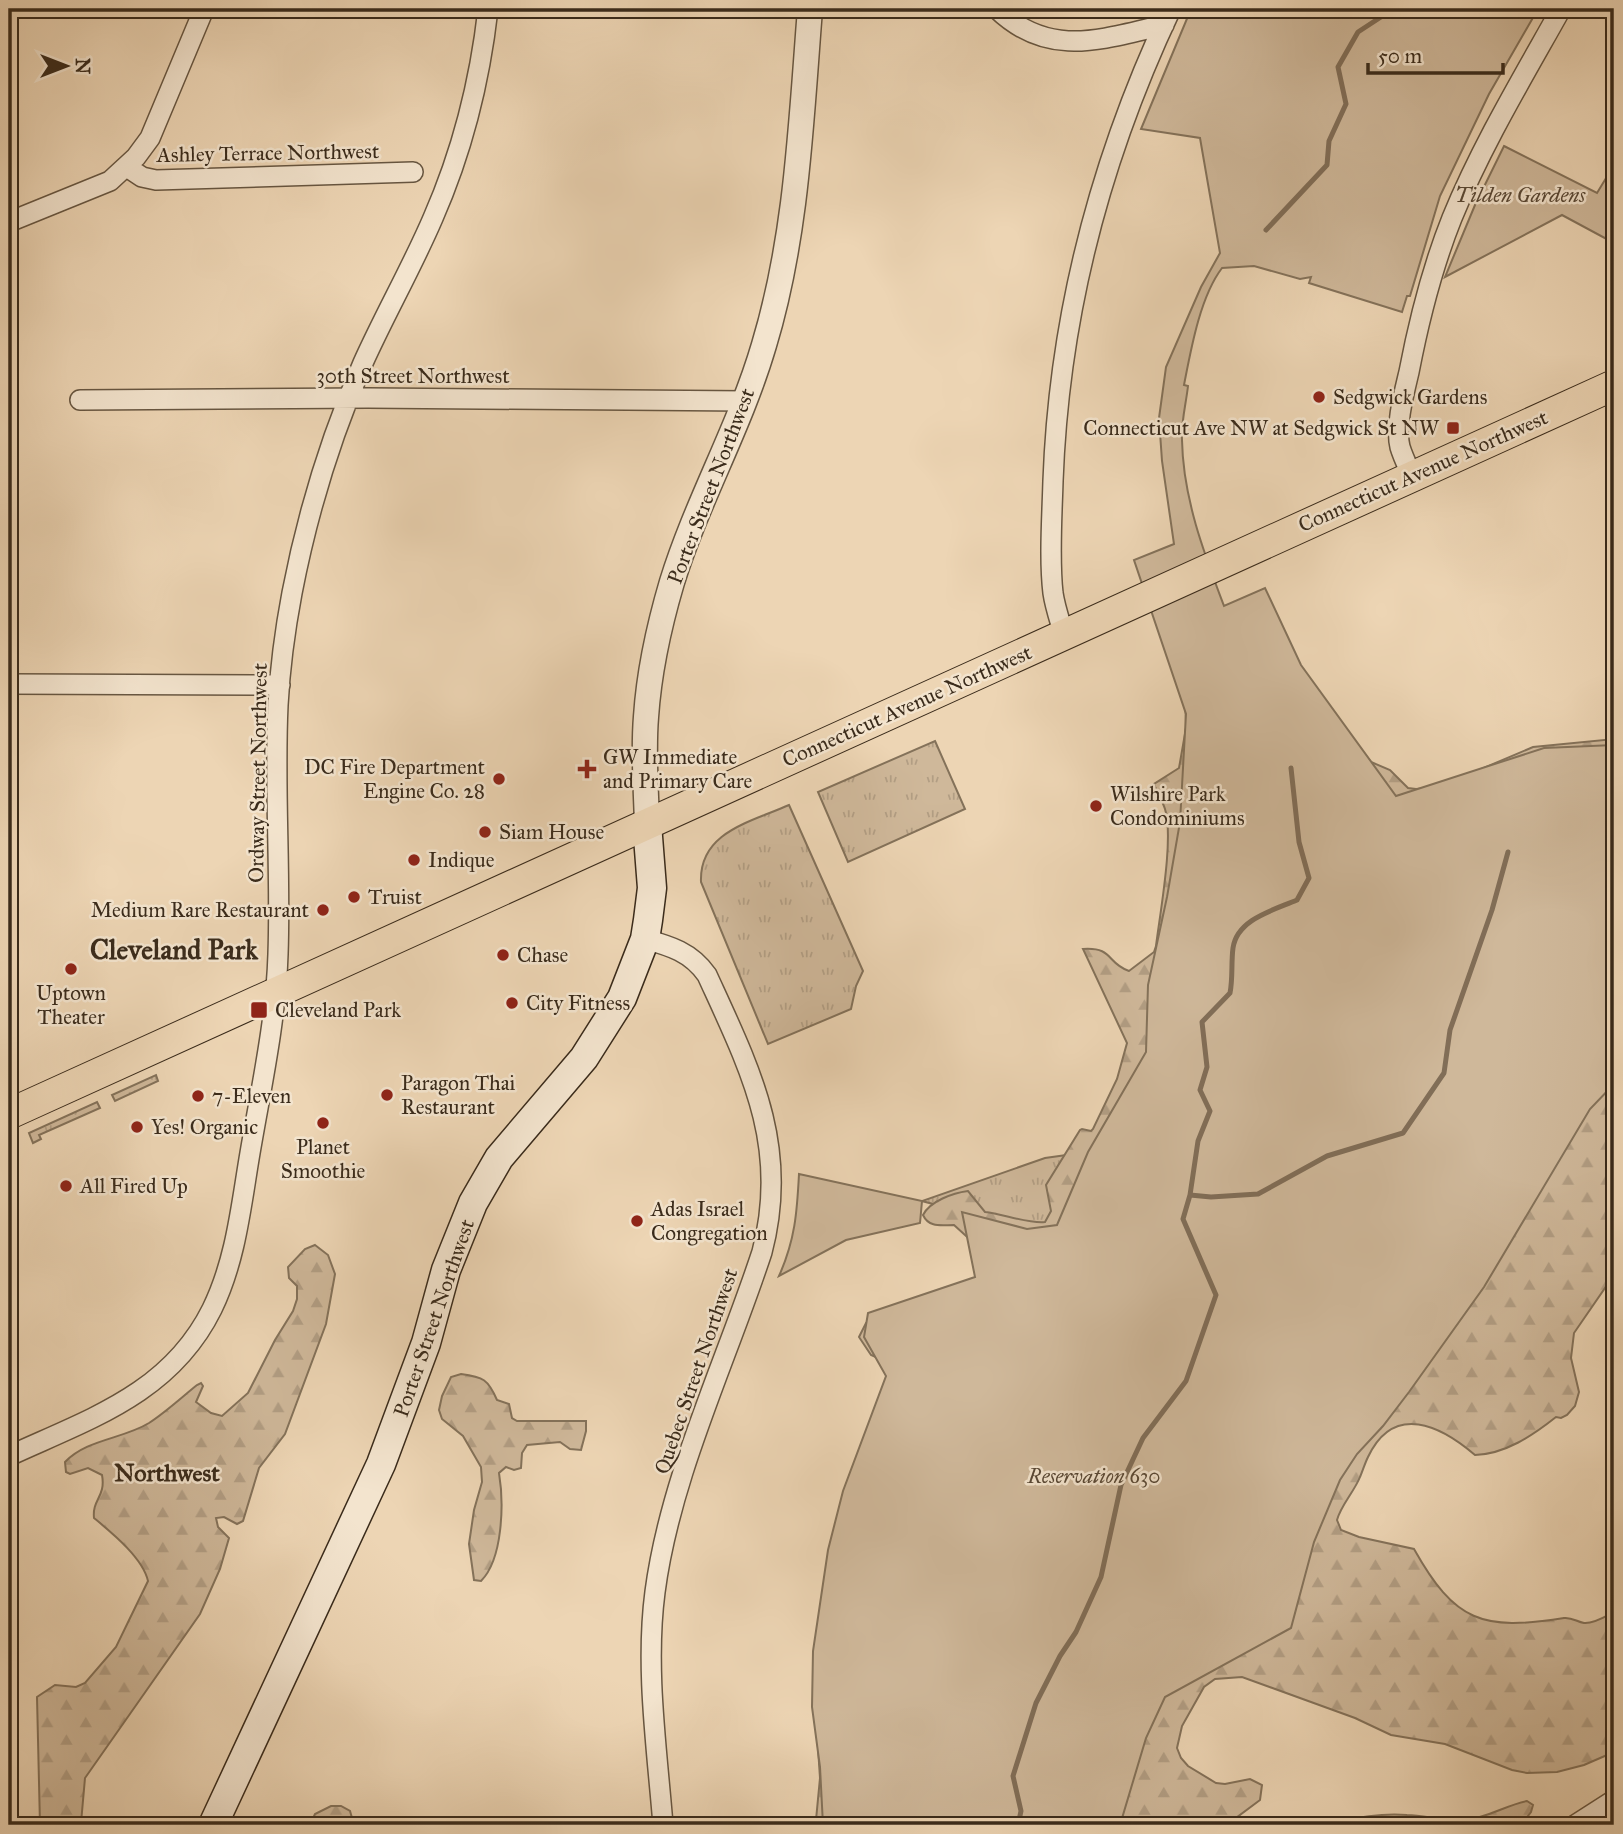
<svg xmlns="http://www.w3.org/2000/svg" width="1623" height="1834" font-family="'IM FELL Great Primer',serif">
  <defs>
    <pattern id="grass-tufts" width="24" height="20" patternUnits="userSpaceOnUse" patternTransform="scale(1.75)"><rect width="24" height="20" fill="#cfb89a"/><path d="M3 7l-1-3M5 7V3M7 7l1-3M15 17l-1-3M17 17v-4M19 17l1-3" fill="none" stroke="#b29e84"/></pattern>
    <pattern id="forest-firs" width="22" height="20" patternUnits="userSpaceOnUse" patternTransform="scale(1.75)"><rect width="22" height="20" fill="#cfb89a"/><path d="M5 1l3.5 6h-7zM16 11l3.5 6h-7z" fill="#b29e84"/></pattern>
  </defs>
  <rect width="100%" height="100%" fill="#edd5b4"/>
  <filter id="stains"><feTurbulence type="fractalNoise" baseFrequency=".00286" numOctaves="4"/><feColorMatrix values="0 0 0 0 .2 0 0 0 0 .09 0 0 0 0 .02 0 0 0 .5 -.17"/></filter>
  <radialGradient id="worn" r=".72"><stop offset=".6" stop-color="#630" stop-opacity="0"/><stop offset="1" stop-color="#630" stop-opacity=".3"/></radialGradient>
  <path fill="url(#grass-tufts)" stroke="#84725a" stroke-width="2" d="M935,741L965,809L848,862L818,792Z
    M789,805L863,971L856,986L851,1009L768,1044L701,882C699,832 751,822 789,805Z
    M156,1075L158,1081L115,1101L112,1095Z
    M97,1102L100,1108L39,1135L41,1139L33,1143L29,1133Z
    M1088,1152L1057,1225L1027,1229L922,1201L1045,1158Z"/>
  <path fill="url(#forest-firs)" stroke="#84725a" stroke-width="2" d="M1286,651L1371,762L1390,770L1408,788L1416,789L1439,787L1533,747L1614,739V1166L1612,1187L1614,1264L1607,1285L1574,1333L1571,1358L1579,1392L1575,1406L1567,1415L1561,1418L1556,1417C1532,1436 1505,1454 1475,1455C1441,1426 1394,1402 1368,1457C1365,1463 1363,1470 1360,1477C1354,1492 1341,1505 1337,1520L1341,1530L1359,1537L1414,1549C1455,1622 1482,1631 1564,1618C1572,1617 1577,1622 1584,1623C1594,1624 1606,1616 1614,1612V1752L1584,1765L1557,1772L1527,1773L1512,1770L1445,1744L1391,1735L1355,1718L1242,1677L1215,1679L1204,1687L1182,1726L1177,1748L1181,1758L1188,1766L1216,1783L1225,1784L1250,1779L1262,1785L1260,1800L1236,1818L1233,1825H813L816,1820L820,1778L816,1717L886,1402L889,1363L871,1355L859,1337L866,1323L871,1318L977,1277L976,1245L954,1225C941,1225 929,1228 923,1215C930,1201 953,1193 968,1191L985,1212C1003,1214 1029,1224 1045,1222L1051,1211L1046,1185L1080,1130L1082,1129L1091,1131L1093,1129L1117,1079L1127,1043L1083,949C1114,947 1106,963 1129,971L1154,952L1156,946C1160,913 1174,838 1165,809C1162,800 1157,792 1154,784L1179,768L1186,728L1185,687Z
    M315,1245L328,1255L335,1274L326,1324L285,1434L259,1468L243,1521L237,1524L224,1517L216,1518L218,1527L229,1538L220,1569L200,1614L85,1778L81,1823L100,1825H40L37,1697L55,1685L76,1687L85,1683L116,1647L148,1581C143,1558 112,1533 94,1518C92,1499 106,1497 102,1475L88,1468L70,1474L66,1472L65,1462C87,1439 123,1439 149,1423C166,1412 182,1397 197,1385L201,1383L203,1386L196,1402L211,1413L222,1416L248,1393L275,1340L293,1311L297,1299V1286L289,1278L288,1267L305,1249Z
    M461,1374C483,1377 488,1379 497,1400L509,1404L512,1418L517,1421H586V1431L581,1450L570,1449L560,1442L527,1445L522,1453L521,1468L514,1470L506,1467L499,1473C504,1503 503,1559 481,1581L474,1580L469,1544L474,1510L482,1482L481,1467L463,1436L442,1419L439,1410L442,1396L451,1377Z
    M1527,1801L1533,1805L1531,1812L1521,1825H1332C1353,1817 1384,1813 1407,1815C1427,1816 1445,1821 1465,1820C1488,1818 1506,1805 1527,1801Z
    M331,1806H341L350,1811L354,1825H310L315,1814Z"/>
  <path fill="#cfb89a" stroke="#84725a" stroke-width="2" d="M1191,9H1538L1489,94L1440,196L1410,296H1407L1402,312L1309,283L1311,277L1300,279L1254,266L1222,268C1200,297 1191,349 1184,385L1188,386C1186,404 1181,422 1182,440C1183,498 1204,553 1224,606L1265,588L1301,665L1396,796L1544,748L1614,745V1084L1590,1109L1484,1287L1409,1392L1383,1426L1357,1454L1340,1480L1314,1542L1291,1628L1165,1697L1146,1738L1120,1825H823L820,1767L812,1707L813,1651L828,1550L843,1491L886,1376L864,1337L868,1313L975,1277L962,1212L1027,1229L1057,1225L1088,1152L1146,1052L1148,985L1167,897L1180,822L1186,714L1134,560L1174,544L1162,461L1159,418L1166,367L1201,287L1220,253L1200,138L1141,129Z
    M1504,146L1597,193L1614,165V243L1562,215L1445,277L1475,205Z
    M799,1174L922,1201L920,1223L846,1240L779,1276C795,1240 797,1213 799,1174Z"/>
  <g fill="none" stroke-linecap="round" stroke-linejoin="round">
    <path stroke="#816e58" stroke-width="5" d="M1266,230L1327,165L1329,141L1346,104L1338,67L1358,32L1387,13L1389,9
      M1190,1195L1211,1197L1258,1194L1327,1156L1403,1133L1444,1073L1450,1030L1492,910L1508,852
      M1018,1825L1021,1811L1013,1776L1036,1703L1060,1656L1076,1632L1101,1577L1121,1485L1143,1438L1186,1381L1216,1295L1183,1219L1190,1195L1198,1141L1210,1111L1200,1090L1207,1067L1202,1022L1230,993C1233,978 1231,963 1233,948C1237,919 1274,910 1297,900L1309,878L1299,842L1291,768"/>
    <defs>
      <path id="minor" d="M997,9C1049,59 1102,39 1164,25
        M127,167L142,177L156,180L413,172
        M9,222L110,181L136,157L150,138L204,9
        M80,400L368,398L746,401
        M1412,476C1408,467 1403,457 1400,447C1395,427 1404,393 1409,372C1419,320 1432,268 1452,218C1482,145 1523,77 1561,9
        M1064,635C1060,621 1055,607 1053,593C1049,559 1052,517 1053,481C1059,317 1101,157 1171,9
        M9,684L280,685
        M645,939C670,946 691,952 707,975C750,1069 790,1146 762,1252C726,1362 670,1477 655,1592C645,1668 657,1749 663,1825
        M9,1456C89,1419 170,1394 212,1309C236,1260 241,1206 250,1153C261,1088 276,1021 278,954C281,871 274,788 278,705C280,668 285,630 292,593C307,515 331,436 363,363C385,314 412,267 433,218C462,152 480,80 488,9
        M1575,1825L1614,1800"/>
      <path id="tertiary" d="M647,824C646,788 643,753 646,717C649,672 659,626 672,582C697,501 740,427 764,345C797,236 801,122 810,9"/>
      <path id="secondary" d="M213,1825L381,1464L426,1343L446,1270L473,1203L499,1158L584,1058L622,998L645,939L648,920L652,888L647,824"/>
      <path id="primary" d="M9,1114L1614,385"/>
    </defs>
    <use href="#minor" stroke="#675641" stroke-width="22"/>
    <use href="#tertiary" stroke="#675641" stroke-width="27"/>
    <use href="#secondary" stroke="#3a2b1b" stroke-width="31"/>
    <use href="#primary" stroke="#3a2b1b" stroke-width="32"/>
    <use href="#minor" stroke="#f3e4ce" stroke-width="19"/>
    <use href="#tertiary" stroke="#f3e4ce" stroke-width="24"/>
    <use href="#secondary" stroke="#f3e4ce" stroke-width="28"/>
    <use href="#primary" stroke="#edd5b4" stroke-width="30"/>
  </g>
  <g fill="#8f2418" stroke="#f3e4ce" stroke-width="2.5">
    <circle cx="1319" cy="397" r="7"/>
    <rect x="1446" y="421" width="14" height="14" rx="3.5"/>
    <path d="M583.5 758.5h7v7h7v7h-7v7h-7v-7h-7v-7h7z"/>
    <circle cx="499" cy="779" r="7"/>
    <circle cx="1096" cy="806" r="7"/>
    <circle cx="485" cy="832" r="7"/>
    <circle cx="414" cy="860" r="7"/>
    <circle cx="354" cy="897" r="7"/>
    <circle cx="323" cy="910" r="7"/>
    <circle cx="503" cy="955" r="7"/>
    <circle cx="71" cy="969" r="7"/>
    <circle cx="512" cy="1003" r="7"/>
    <rect x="250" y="1001" width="18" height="18" rx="3.5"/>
    <circle cx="387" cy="1095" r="7"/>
    <circle cx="198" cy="1096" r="7"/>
    <circle cx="323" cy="1123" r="7"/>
    <circle cx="137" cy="1127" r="7"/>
    <circle cx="66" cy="1186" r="7"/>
    <circle cx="637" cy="1221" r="7"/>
  </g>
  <g text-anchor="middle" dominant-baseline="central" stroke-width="5" stroke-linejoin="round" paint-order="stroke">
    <g font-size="21" fill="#3a2b1b" stroke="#f3e4ce">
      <text transform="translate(268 153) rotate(-1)">Ashley Terrace Northwest</text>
      <text x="413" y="376">30th Street Northwest</text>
      <text transform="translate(1423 471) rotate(-24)">Connecticut Avenue Northwest</text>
      <text transform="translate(711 486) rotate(-69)">Porter Street Northwest</text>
      <text transform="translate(907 706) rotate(-24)">Connecticut Avenue Northwest</text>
      <text transform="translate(258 773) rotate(-89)">Ordway Street Northwest</text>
      <text transform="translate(434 1318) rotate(-71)">Porter Street Northwest</text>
      <text transform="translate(696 1371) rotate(-71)">Quebec Street Northwest</text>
    </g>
    <g font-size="21" font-style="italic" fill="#584734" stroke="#f3e4ce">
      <text x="1520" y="195">Tilden Gardens</text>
      <text x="1094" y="1476">Reservation 630</text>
    </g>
    <g font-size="21" fill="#3a2b1b" stroke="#f3e4ce" text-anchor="start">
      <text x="1333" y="397">Sedgwick Gardens</text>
      <text x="1439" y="428" text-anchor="end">Connecticut Ave NW at Sedgwick St NW</text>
      <text x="603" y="757">GW Immediate<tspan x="603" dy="24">and Primary Care</tspan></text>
      <text x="485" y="767" text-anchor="end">DC Fire Department<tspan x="485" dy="24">Engine Co. 28</tspan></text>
      <text x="1110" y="794">Wilshire Park<tspan x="1110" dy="24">Condominiums</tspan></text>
      <text x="499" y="832">Siam House</text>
      <text x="428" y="860">Indique</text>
      <text x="368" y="897">Truist</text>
      <text x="309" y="910" text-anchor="end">Medium Rare Restaurant</text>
      <text x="517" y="955">Chase</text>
      <text x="71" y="993" text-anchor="middle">Uptown<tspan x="71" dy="24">Theater</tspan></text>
      <text x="526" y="1003">City Fitness</text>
      <text x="275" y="1010">Cleveland Park</text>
      <text x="401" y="1083">Paragon Thai<tspan x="401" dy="24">Restaurant</tspan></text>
      <text x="212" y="1096">7-Eleven</text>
      <text x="151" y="1127">Yes! Organic</text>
      <text x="323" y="1147" text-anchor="middle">Planet<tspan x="323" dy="24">Smoothie</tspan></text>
      <text x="80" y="1186">All Fired Up</text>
      <text x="651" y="1209">Adas Israel<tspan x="651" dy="24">Congregation</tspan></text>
    </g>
    <g font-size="24" font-weight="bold" fill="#3a2b1b" stroke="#f3e4ce">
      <text x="167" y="1473">Northwest</text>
    </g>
    <g font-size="28" font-weight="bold" fill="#3a2b1b" stroke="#f3e4ce">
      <text x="174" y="949">Cleveland Park</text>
    </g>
  </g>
  <rect width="1623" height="1834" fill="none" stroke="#edd5b4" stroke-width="35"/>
  <rect x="10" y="10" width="1602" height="1813" fill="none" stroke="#3a2b1b" stroke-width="3.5"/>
  <rect x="18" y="18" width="1588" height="1799" fill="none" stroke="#3a2b1b" stroke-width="2"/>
  <g transform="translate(66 66) rotate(90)" stroke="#f3e4ce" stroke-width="5" paint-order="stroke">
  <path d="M0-5L12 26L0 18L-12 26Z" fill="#3a2b1b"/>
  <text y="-10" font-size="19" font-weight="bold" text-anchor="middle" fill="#3a2b1b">N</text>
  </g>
  <path d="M1368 63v10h135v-10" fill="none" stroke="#3a2b1b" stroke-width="3.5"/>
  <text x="1378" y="63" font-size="21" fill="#3a2b1b" stroke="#f3e4ce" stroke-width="5" paint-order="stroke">50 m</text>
  <rect width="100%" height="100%" filter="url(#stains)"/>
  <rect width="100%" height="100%" fill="url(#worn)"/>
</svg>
